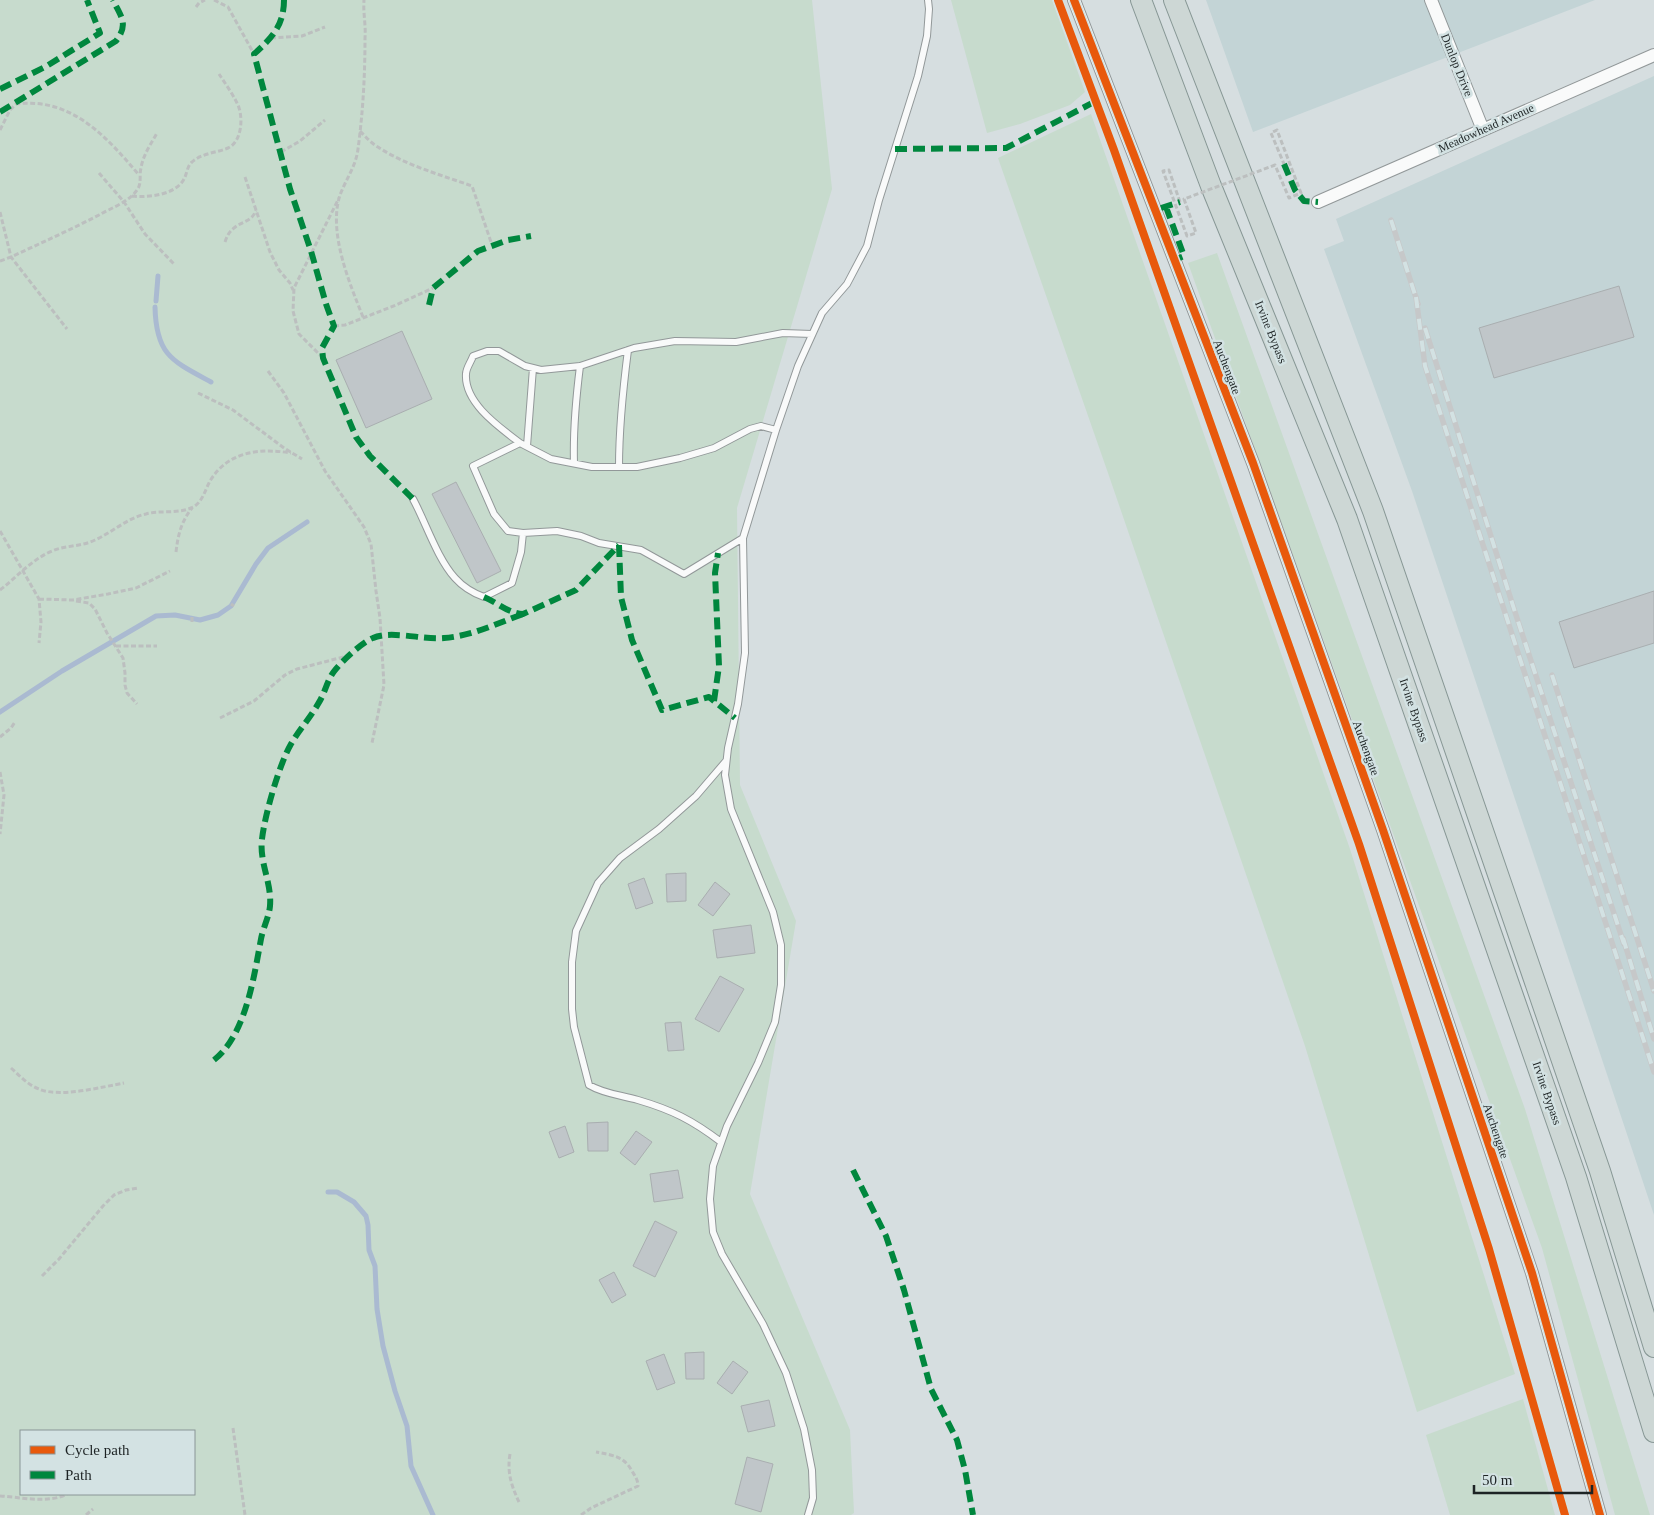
<svg xmlns="http://www.w3.org/2000/svg" width="1654" height="1515" font-family="'Times New Roman',serif">
  <rect width="100%" height="100%" fill="#d6dee0"/>
  <path fill="#c3d4d6" d="M1206,0H1595L1253,132Z
    M1654,76V1215L1412,491L1324,249L1344,241L1336,219Z"/>
  <path fill="#c7dbcd" fill-rule="evenodd" d="M0,0H812L832,189L737,508L740,785L796,921L750,1194L850,1430L854,1513L851,1515H0ZM21,1431H194V1494H21Z
    M951,0H1052L1085,92L1070,105L1020,124L987,133Z
    M1091,114L1350,849L1515,1374L1417,1412L1305,1046L1108,473L998,158Z
    M1217,253L1525,1109L1650,1515H1615L1542,1248L1188,263Z
    M1523,1399L1555,1515H1450L1426,1435Z"/>
  <g fill="none" stroke-linecap="round" stroke-linejoin="round">
    <path stroke="#aabad1" stroke-width="5" d="M156,301L158,276
      M155,307C156,355 172,361 211,382
      M0,712L62,671L156,616L175,615L200,620L218,615L231,606L256,564L268,548L307,522
      M328,1192H337L354,1202L366,1216L368,1225L369,1250L375,1266L377,1309L383,1346L395,1391L407,1426L411,1466L433,1515"/>
  </g>
  <path fill="#c0c6c9" stroke="#a9aeb0" d="M1619,286L1634,337L1494,378L1479,328Z
    M402,331L432,399L366,428L336,360Z
    M456,482L501,571L477,583L432,494Z
    M1654,591V643L1574,668L1559,622Z
    M686,873V901L667,902L666,874Z
    M644,878L653,903L636,909L628,884Z
    M715,882L730,894L713,916L698,905Z
    M751,925L755,953L717,958L713,930Z
    M720,976L744,989L719,1032L695,1019Z
    M681,1022L684,1050L668,1051L665,1023Z
    M608,1122V1151H588L587,1123Z
    M565,1126L574,1152L559,1158L549,1132Z
    M636,1131L652,1142L635,1165L620,1153Z
    M678,1170L683,1198L654,1202L650,1174Z
    M655,1221L677,1232L655,1277L633,1266Z
    M614,1272L626,1295L612,1303L599,1280Z
    M704,1352V1379H686L685,1353Z
    M664,1354L675,1383L657,1390L646,1361Z
    M733,1361L748,1372L732,1394L717,1383Z
    M769,1400L775,1426L748,1432L741,1406Z
    M747,1457L773,1464L761,1512L735,1504Z"/>
  <g fill="none" stroke-linecap="round" stroke-linejoin="round">
    <defs>
      <path id="service" d="M776,430L761,426L750,429L714,448L680,458L637,467H592L551,459L520,443L473,466L494,514L508,531L523,533L557,531L581,536L599,543L641,550L684,574L743,538L776,430L798,366L822,313L847,284L867,246L879,200L918,76L927,36L929,9L928,0
        M520,443C499,427 464,403 466,374C466,368 471,362 473,356L487,351H499L525,366L541,370L580,366L634,348L675,341L736,342L783,333L812,334
        M527,446L533,368
        M574,463C573,430 576,398 580,366
        M619,467C619,428 623,389 628,350
        M413,499C426,523 437,558 455,578C463,587 473,593 484,597L512,583L521,552L523,533
        M743,538L745,653L738,704L728,748L725,775L731,809L773,912L781,945V985L775,1022L758,1063L727,1126L713,1166L710,1199L713,1232L722,1254L763,1324L786,1373L804,1429L812,1470L813,1498L808,1515
        M721,1142C692,1120 672,1110 638,1100C621,1095 604,1094 589,1085L574,1027L572,1009V962L576,931L598,883L620,858L659,829L696,796L726,761"/>
      <path id="minor" d="M1074,0L1253,463L1383,830L1532,1273L1600,1515
        M1431,0L1483,130
        M1318,202L1654,55"/>
      <path id="trunk" d="M1141,0L1211,186L1347,519L1576,1177L1654,1432
        M1174,0L1373,511L1600,1171L1654,1347"/>
    </defs>
    <use href="#service" stroke="#929899" stroke-width="8"/>
    <use href="#minor" stroke="#929899" stroke-width="14"/>
    <use href="#trunk" stroke="#879795" stroke-width="22"/>
    <path stroke="#bcbfbf" stroke-width="3" stroke-dasharray="5 2.5" stroke-linecap="butt" d="M214,0L228,7L254,54
      M196,7L199,3L205,0
      M271,38L302,36L325,27
      M0,130L10,110L16,104C71,97 106,136 139,175
      M360,131C366,137 371,143 378,147C405,165 441,175 472,186L492,245
      M281,152L300,141L325,120
      M99,173L124,202L145,234L174,264
      M245,177L270,252L279,270L290,283L293,290
      M132,196C147,198 176,195 184,179C187,174 187,166 192,162C202,153 216,153 228,148C242,142 244,116 237,103C232,93 225,83 219,74
      M0,212L11,257L67,329
      M225,242C227,236 229,232 234,228C242,221 252,222 256,210
      M0,261L11,257C41,243 70,230 99,215C111,208 129,202 137,190C142,184 139,175 141,168C143,155 151,144 157,133
      M363,317C349,282 328,232 340,195C346,179 356,166 358,149C363,112 365,75 365,38C366,25 363,13 364,0
      M334,326L345,325L396,305L433,288
      M323,358L299,334L293,311L294,288L339,198
      M268,371L284,393L325,471L364,527L371,544L376,591L380,618L384,685L372,743
      M198,393L233,410L284,448L302,459
      M0,531L39,599L41,622L39,643
      M176,552C178,535 181,522 192,508
      M0,590C17,577 31,560 52,551C66,545 81,547 95,540C113,532 127,518 146,514C160,510 177,514 191,508C202,504 205,490 210,481C228,451 260,448 291,453
      M39,599L73,600L108,594L136,588L170,571
      M76,601L89,603L95,609L107,633L123,658L125,673V685L127,693L137,704
      M231,604L234,606
      M192,622V617
      M116,646H157
      M220,718L254,701L285,675L297,669L351,655
      M0,737L11,728L15,722
      M0,772L4,795L0,834
      M11,1068C20,1076 28,1085 39,1089C59,1098 102,1087 124,1083
      M42,1276L59,1259L103,1206L114,1195L126,1190L138,1188
      M233,1428L245,1515
      M510,1454C507,1472 511,1485 519,1502
      M0,1496C20,1497 48,1504 67,1494
      M86,1515L93,1509
      M581,1515L591,1508L638,1486C638,1480 635,1476 632,1471C624,1456 612,1455 596,1452"/>
    <use href="#service" stroke="#f9fafa" stroke-width="6"/>
    <use href="#minor" stroke="#f9fafa" stroke-width="12"/>
    <use href="#trunk" stroke="#cdd7d5" stroke-width="20"/>
    <defs>
      <path id="rail" d="M1391,220L1418,304
        M1416,297L1425,366L1654,1072
        M1425,328L1514,609L1624,944
        M1552,675L1654,991
        M1623,938L1654,1039"/>
    </defs>
    <use href="#rail" stroke="#c6c8c9" stroke-width="5.5"/>
    <use href="#rail" stroke="#d3e2e3" stroke-width="4" stroke-dasharray="11" stroke-linecap="butt"/>
    <path stroke="#bcbfbf" stroke-width="3" stroke-dasharray="5 2.5" stroke-linecap="butt" d="M1180,202L1169,170L1163,171L1187,236L1196,233L1184,199L1275,165L1289,198L1301,193L1277,130L1271,133L1284,164"/>
    <path stroke="#00873e" stroke-width="6" stroke-dasharray="12 6" stroke-linecap="butt" d="M284,0C284,25 272,38 254,54L290,189L311,251L326,304L334,326L322,348L323,358L356,437L370,456L413,499
      M0,89L45,67L100,33L87,0
      M0,112L116,41C129,24 121,17 113,0
      M895,149L1006,148L1096,101
      M1284,164L1295,190L1304,201L1318,202
      M1166,207L1184,256L1174,260
      M1161,208L1180,202
      M429,305L433,288L478,251L508,240L531,236
      M619,545L621,597L632,640L662,710L709,697L735,718
      M484,597C498,603 508,613 523,614L576,590L619,545
      M714,701L719,666L715,573L718,553
      M214,1060C246,1035 254,976 261,939C263,928 269,917 270,906C272,883 259,862 262,839C265,814 279,765 291,744C299,730 310,718 318,704C324,695 326,685 331,676C336,666 362,642 373,638C390,630 424,640 444,638C472,636 498,623 523,614
      M853,1170L886,1236L904,1290L931,1389L957,1440L965,1470L973,1515"/>
    <defs>
      <path id="cycleway" d="M1058,0L1114,150L1359,844L1489,1249L1565,1515
        M1074,0L1253,463L1383,830L1532,1273L1600,1515"/>
    </defs>
    <use href="#cycleway" stroke="#d3e2e3" stroke-width="11"/>
    <use href="#cycleway" stroke="#e8590c" stroke-width="8"/>
  </g>
  <g text-anchor="middle" dominant-baseline="central" stroke-width="5" stroke-linejoin="round" paint-order="stroke">
    <g font-size="12" fill="#1d2324" stroke="#d3e2e3">
      <text transform="translate(1457 65) rotate(68)">Dunlop Drive</text>
      <text transform="translate(1486 128) rotate(-24)">Meadowhead Avenue</text>
      <text transform="translate(1271 332) rotate(68)">Irvine Bypass</text>
      <text transform="translate(1227 367) rotate(69)">Auchengate</text>
      <text transform="translate(1414 710) rotate(71)">Irvine Bypass</text>
      <text transform="translate(1366 748) rotate(70)">Auchengate</text>
      <text transform="translate(1547 1093) rotate(71)">Irvine Bypass</text>
      <text transform="translate(1496 1131) rotate(71)">Auchengate</text>
    </g>
  </g>
  <rect x="20" y="1430" width="175" height="65" fill="#d3e2e3" stroke="#8a9697"/>
  <rect x="30" y="1446" width="25" height="8" fill="#e8590c" stroke="#8a9697"/>
  <text x="65" y="1455" font-size="15" fill="#1d2324">Cycle path</text>
  <rect x="30" y="1471" width="25" height="8" fill="#00873e" stroke="#8a9697"/>
  <text x="65" y="1480" font-size="15" fill="#1d2324">Path</text>
  <path d="M1474 1485v8h118v-8" fill="none" stroke="#1d2324" stroke-width="2.5"/>
  <text x="1482" y="1485" font-size="15" fill="#1d2324" stroke="#d3e2e3" stroke-width="4" paint-order="stroke">50 m</text>
</svg>
